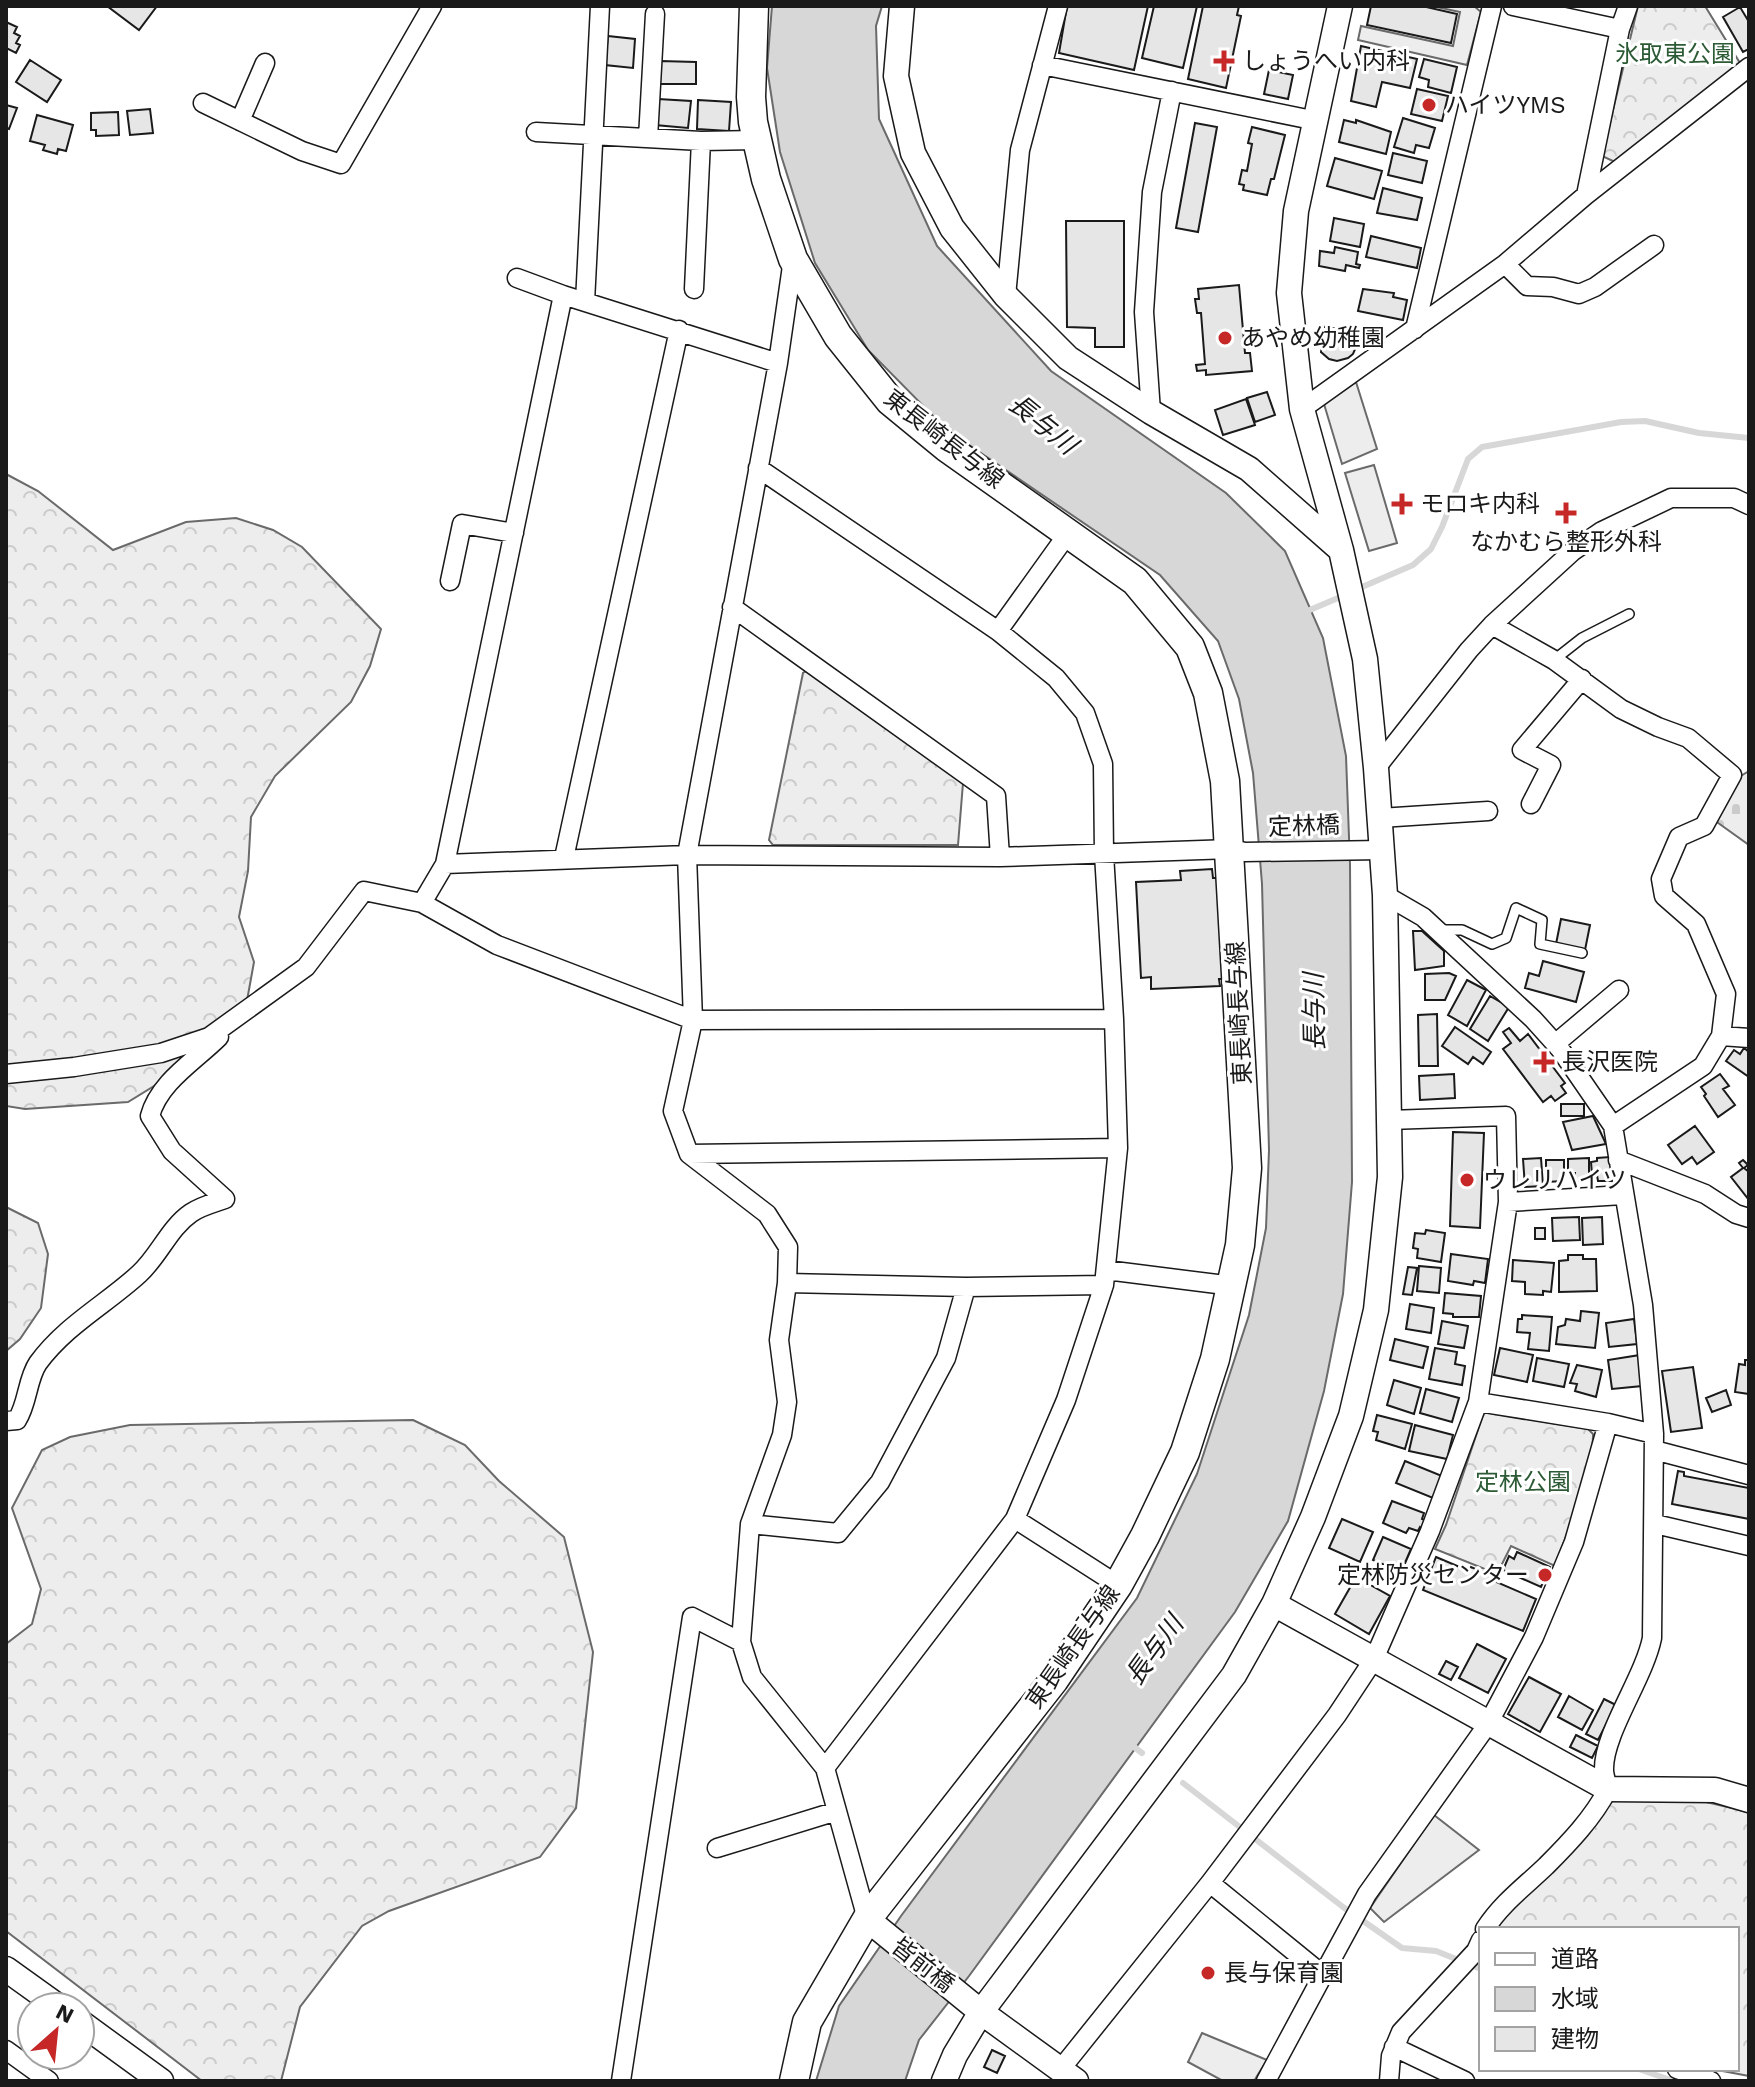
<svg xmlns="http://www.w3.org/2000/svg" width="1755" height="2087" font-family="'Work Sans','Noto Sans JP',sans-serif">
  <defs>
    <pattern id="forest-crowns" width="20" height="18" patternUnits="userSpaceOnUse" patternTransform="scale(2)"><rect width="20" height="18" fill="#ededed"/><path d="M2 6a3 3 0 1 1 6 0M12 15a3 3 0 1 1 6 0" fill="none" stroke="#cbcbcb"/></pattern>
    <pattern id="cemetery-stones" width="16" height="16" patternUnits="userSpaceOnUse" patternTransform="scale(2)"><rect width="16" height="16" fill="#ededed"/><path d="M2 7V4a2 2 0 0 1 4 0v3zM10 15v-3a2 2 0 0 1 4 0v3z" fill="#cbcbcb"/></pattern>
  </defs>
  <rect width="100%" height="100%" fill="#fff"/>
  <path fill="url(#forest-crowns)" stroke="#6a6a6a" stroke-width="2" d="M1638,6H1705L1740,63L1615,162L1602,156Z
    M6,474L38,491L113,550L186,522L236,518L273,530L302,547L381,629L370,666L351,702L275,776L251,817L248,871L239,917L254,962L246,1006L206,1054L128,1102L25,1109L6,1106Z
    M808,670L963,783L958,845H773L769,840L803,673Z
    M6,1207L38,1223L48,1254L41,1308L20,1339L6,1351Z
    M1484,1412L1588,1429L1593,1434C1594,1472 1568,1529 1555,1566L1511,1546L1497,1574L1435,1549L1446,1525Z
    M413,1420L465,1445L499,1481L564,1537L593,1652L576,1808L540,1857L389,1911L362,1926L300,2007L281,2081H202L6,1931V1644L32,1624L41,1589L12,1508L42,1450L70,1437L130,1425Z
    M1631,1799L1706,1802L1749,1812V2076L1712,2069H1737V1929H1497L1504,1916L1599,1818L1612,1801Z"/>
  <path fill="url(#cemetery-stones)" stroke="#6a6a6a" stroke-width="2" d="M1749,771V845L1714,820L1736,779Z"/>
  <path fill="#ededed" stroke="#6a6a6a" stroke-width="2" d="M1432,6H1474L1481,12L1467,65L1358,40L1361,26L1453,46L1460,12Z
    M1356,382L1377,449L1342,464L1324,404Z
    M1374,465L1397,543L1369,551L1345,473Z
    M1434,1815L1479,1850L1384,1922L1370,1908Z
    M1202,2033L1267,2060L1254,2081H1223L1188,2062Z"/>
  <path fill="#d7d7d7" stroke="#6a6a6a" stroke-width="2" d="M772,6H882L876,26L879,119L937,246L1051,371L1226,493L1285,551L1323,638L1346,756L1350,864L1352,1182L1343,1294L1324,1391L1288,1521L1235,1612L969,1976L919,2040L905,2081H816L839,2006L901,1916L1137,1598L1197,1474L1249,1315L1266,1228L1269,1150L1262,884L1253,773L1239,699L1218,641L1160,575L947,430L868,350L815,263L780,152L767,68Z"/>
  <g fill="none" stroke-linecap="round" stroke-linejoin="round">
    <path stroke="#d7d7d7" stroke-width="6" d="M1362,587L1413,565L1431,549L1442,527L1468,459L1482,447L1621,422L1645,421L1699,433L1749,438
      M1305,612L1338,598
      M1129,1743L1142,1753
      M1183,1783L1343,1907L1402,1948L1436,1951L1481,1969
      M1639,2069L1673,2081"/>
  </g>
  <path fill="#e6e6e6" stroke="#1a1a1a" stroke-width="2" d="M107,6H157L139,30Z
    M1067,6H1148L1134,70L1059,53Z
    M1154,6H1197L1183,68L1142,58Z
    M1203,6H1239L1237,15L1241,16L1226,88L1188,79Z
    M1371,6H1422L1457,14L1451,43L1367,25Z
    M1740,7L1749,22V49L1743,52L1723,17Z
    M6,22L17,27L14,33L20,36L16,43L20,45L16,53L6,48Z
    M608,36L635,39L633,68L605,65Z
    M1361,46L1417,59L1410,88L1382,82L1376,107L1351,101Z
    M1424,59L1457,67L1451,93L1428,87L1429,80L1419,77Z
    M30,60L61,80L47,102L16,82Z
    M660,61L696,62V84H660Z
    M1269,70L1293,75L1288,99L1264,94Z
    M1417,89L1448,96L1442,121L1411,114Z
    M658,99L691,101L688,128L655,125Z
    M698,100L731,102L729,131L697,129Z
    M6,105L17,108L9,129L6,128Z
    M150,109L153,133L130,135L127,111Z
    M118,112L119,135L96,136V130H91V113Z
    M37,115L73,125L66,151L58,149L57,154L43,150L45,145L30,141Z
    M1403,118L1435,128L1429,148L1416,145L1414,153L1394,147Z
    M1344,120L1356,123V120L1391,132L1386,154L1339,142Z
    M1195,123L1217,127L1198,232L1176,228Z
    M1252,127L1285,135L1274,179H1271L1267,195L1243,190L1244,185L1239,184L1242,170L1247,171L1252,144L1248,143Z
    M1393,153L1427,161L1422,183L1388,175Z
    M1335,158L1382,171L1374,199L1327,186Z
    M1383,188L1422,198L1417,220L1377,213Z
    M1334,218L1364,224L1360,247L1330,241Z
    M1066,221H1124V347H1095V328L1067,327Z
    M1371,236L1421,248L1417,268L1366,257Z
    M1335,247L1358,252L1356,264L1360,265L1359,268L1346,265L1345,271L1319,266L1320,251L1334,253Z
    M1239,285L1245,353H1250L1252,371L1206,375V370L1197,371L1196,365L1205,364L1201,313H1197L1195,299H1199L1198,289Z
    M1363,289L1394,293L1393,297L1407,300L1403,320L1358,311Z
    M1325,327L1362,333L1360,346L1356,347L1353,354L1348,358L1337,361L1329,359L1321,352Z
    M1267,392L1275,415L1255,422L1247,398Z
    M1246,399L1255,425L1223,435L1215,410Z
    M1212,869L1213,878H1217L1223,979H1219L1220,986L1151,989V977L1141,978L1136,882L1181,880L1180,871Z
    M1561,919L1590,925L1585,950L1556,944Z
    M1413,931H1422L1444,951V966L1415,970Z
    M1543,961L1584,972L1576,1002L1525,988L1529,973L1539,976Z
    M1449,973L1456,976L1445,1000H1425V974Z
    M1467,980L1486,990L1467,1026L1448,1015Z
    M1490,996L1509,1007L1488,1041L1470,1029Z
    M1437,1014L1438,1066H1419L1418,1015Z
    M1455,1027L1491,1052L1483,1064L1473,1057L1468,1064L1442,1046Z
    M1509,1028L1520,1041L1528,1034L1565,1083L1561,1086L1566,1093L1555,1101L1551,1096L1543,1102L1503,1049L1511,1043L1503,1032Z
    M1744,1048L1749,1052V1077L1726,1061L1734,1050L1740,1054Z
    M1454,1074L1455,1098L1420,1100L1419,1076Z
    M1720,1074L1729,1086L1723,1089L1735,1105L1718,1117L1704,1096L1706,1094L1701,1087Z
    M1561,1104H1584V1116H1561Z
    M1593,1116L1606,1144L1572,1150L1563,1122Z
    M1695,1126L1714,1152L1697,1164L1692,1157L1682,1164L1668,1145Z
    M1453,1132L1484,1133L1480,1228L1450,1226Z
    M1610,1157L1612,1181H1598L1597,1175H1592L1591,1162L1597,1161V1158Z
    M1541,1158L1543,1186L1525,1187L1523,1159Z
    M1589,1158V1181H1575V1173H1568V1159Z
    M1546,1160H1564V1181L1546,1182Z
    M1743,1160L1748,1165L1744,1168L1749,1172V1200L1731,1177L1743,1168L1739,1163Z
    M1579,1217L1580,1240L1553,1241L1552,1218Z
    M1602,1217L1603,1244L1583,1245L1582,1218Z
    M1535,1228H1545V1239H1535Z
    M1426,1230L1445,1233L1441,1262L1417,1258L1418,1249L1413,1248L1415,1233L1425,1234Z
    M1451,1254L1488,1259L1485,1283L1474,1281L1473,1285L1448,1281Z
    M1568,1255H1583V1259H1596L1597,1291L1559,1292V1261L1568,1260Z
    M1513,1260L1554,1263L1551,1292L1543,1291V1295L1525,1294V1282L1512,1281Z
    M1419,1266L1441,1268L1439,1293L1417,1291Z
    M1408,1267L1417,1268L1412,1295L1403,1294Z
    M1445,1293L1481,1296L1479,1317H1453V1314L1443,1313Z
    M1410,1304L1434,1308L1431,1333L1406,1329Z
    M1581,1311L1599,1313L1595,1348L1556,1344L1558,1327L1565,1325L1566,1319L1580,1321Z
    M1522,1315L1552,1317L1549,1351L1528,1349L1530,1333L1517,1332L1518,1319H1522Z
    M1634,1319L1637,1344L1609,1347L1606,1323Z
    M1442,1321L1468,1326L1464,1348L1438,1344Z
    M1395,1339L1428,1347L1423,1368L1390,1360Z
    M1435,1348L1457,1352L1455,1364L1465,1366L1462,1385L1429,1379Z
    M1500,1348L1533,1355L1527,1382L1494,1375Z
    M1640,1355L1642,1386L1612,1389L1608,1360Z
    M1537,1358L1569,1364L1564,1387L1533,1381Z
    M1745,1360H1749V1394L1735,1392L1739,1364L1745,1365Z
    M1577,1365L1602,1370L1596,1397L1575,1391L1577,1384L1570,1383Z
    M1693,1367L1702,1428L1671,1432L1662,1371Z
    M1394,1380L1421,1388L1414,1414L1387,1405Z
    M1426,1389L1459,1398L1452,1422L1420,1413Z
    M1726,1390L1731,1405L1712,1412L1706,1398Z
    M1377,1415L1412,1424L1405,1449L1376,1440L1378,1432L1373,1431Z
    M1415,1425L1453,1435L1447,1459L1409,1451Z
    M1405,1461L1442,1476L1433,1498L1396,1483Z
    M1678,1471L1684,1472V1476L1749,1488V1519L1672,1504Z
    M1392,1501L1424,1513L1422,1519L1427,1521L1423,1529L1420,1527L1418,1531L1409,1528L1406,1533L1383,1523Z
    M1342,1519L1373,1532L1360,1562L1329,1548Z
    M1383,1537L1411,1549L1401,1572L1373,1560Z
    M1517,1552L1550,1567L1541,1587L1503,1570L1509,1556L1514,1559Z
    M1436,1557L1469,1571L1471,1567L1495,1577L1494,1581L1536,1599L1523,1631L1423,1590Z
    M1356,1577L1390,1596L1369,1634L1335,1614Z
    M1477,1644L1506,1659L1488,1693L1459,1678Z
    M1446,1661L1458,1667L1451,1680L1439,1674Z
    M1529,1677L1561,1694L1540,1732L1508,1714Z
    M1569,1696L1593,1710L1582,1730L1558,1717Z
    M1604,1699L1616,1705L1598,1740L1586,1734Z
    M1576,1735L1598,1746L1592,1758L1570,1747Z
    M992,2050L1005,2056L997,2073L984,2067Z"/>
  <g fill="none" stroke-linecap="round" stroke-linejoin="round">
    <defs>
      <path id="lane" d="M1554,660L1582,638L1629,614
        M1441,930H1462L1492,944L1506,938L1516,908L1542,920L1540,944L1582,953"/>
      <path id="street" d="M1513,6L1620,29
        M1042,65L1317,121
        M203,103L302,151L341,164L432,6
        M240,121L265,63
        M536,132L701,141L757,140
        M648,138L655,14
        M1586,195L1620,29L1628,6
        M793,259L778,363L687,855L693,1020L673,1111L689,1154L767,1214L788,1247L787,1283L779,1340L787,1402L782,1435L750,1524L741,1642L752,1677L825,1768L867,1919
        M1505,264L1527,286L1553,287L1579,294L1595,287L1654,245
        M517,278L563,295
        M694,289L701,141
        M1006,296L1020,150L1058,6
        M585,302L600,6
        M1415,329L1492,6
        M1302,409L1505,264L1586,195L1749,67
        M1151,412L1144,312L1152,192L1172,91
        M758,468L998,631L1056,678L1085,713L1103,764L1104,854L1114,1019L1118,1148L1104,1285L1066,1400L1015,1519L825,1768
        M450,581L462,524L514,533
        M732,607L996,796L1000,857
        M1492,625L1554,660L1621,709L1658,727L1688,738L1732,775L1704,826L1679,837L1661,879L1664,896L1696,924L1726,994L1721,1036L1703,1066L1613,1126
        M998,631L1069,532
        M1376,768L1469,650L1492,625L1573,551L1602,531L1671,498H1734L1749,505
        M1531,804L1551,765L1522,750L1582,679
        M1380,818L1488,811
        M564,858L679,330
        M445,864L687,855L1000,857L1231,849L1245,852L1382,850
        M1385,895L1423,917L1533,1019L1560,1049L1613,1126L1643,1305L1654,1434L1652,1638C1644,1678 1603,1734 1604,1770C1604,1776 1607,1783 1608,1789C1593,1818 1569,1843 1546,1866C1524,1887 1502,1903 1485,1929
        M422,903L445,864L563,295L778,363
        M1721,1036L1749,1038
        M1555,1044L1619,990
        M6,1074L74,1067L161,1053L209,1037L306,967L364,891L422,903L497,945L693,1020L1114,1019
        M689,1154L1118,1148
        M1618,1160L1705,1194L1736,1214L1749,1218
        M1508,1202L1623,1195
        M1106,1270L1233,1286
        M787,1283L966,1287L1104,1285
        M1478,1402L1608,1423L1654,1434
        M6,1421L17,1420C28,1403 27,1379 38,1363C66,1325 105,1305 139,1274C159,1256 169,1228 191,1213C201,1206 214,1203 225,1199L172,1151L150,1116C159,1082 195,1061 219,1037
        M1654,1450L1749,1475
        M1015,1519L1118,1585
        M750,1524L838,1533L880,1482L946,1358L966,1287
        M1655,1524L1749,1546
        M717,1848L837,1811
        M1210,1883L1323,1975L1367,1894L1488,1724L1534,1637L1574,1542L1608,1423
        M1394,2047L1465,2081
        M6,2050L49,2081
        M1677,2069L1711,2081
        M1060,2070L1210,1883L1337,1715L1374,1659L1430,1531L1478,1402L1508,1202L1506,1116L1389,1120
        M621,2081L692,1617L741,1642
        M1266,2081L1323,1975
        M1389,2081L1391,2056L1401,2032L1476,1951L1481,1940"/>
      <path id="secondary" d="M902,6L896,76L913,153L952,228L1006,296L1068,358L1151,412L1249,469L1341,550
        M1274,1604L1608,1789L1715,1790L1749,1800
        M867,1919L981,2012L1076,2081
        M6,1969L59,2007
        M80,2022L161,2081
        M944,2081L955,2055L981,2012L1234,1675L1274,1604L1313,1517L1351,1416L1376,1310L1390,1177L1385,895L1376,768L1365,659L1341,550L1302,409L1289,293L1296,211L1340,6"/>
      <path id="primary" d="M754,6L751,97L753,122L766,179L793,259L838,336L890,401L946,447L1135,581L1190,647L1208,693L1225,781L1247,1168L1240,1245L1215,1359L1185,1452L1145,1536L1118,1585L1054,1680L867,1919L807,2022L794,2081"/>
    </defs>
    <use href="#lane" stroke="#1a1a1a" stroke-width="12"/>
    <use href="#street" stroke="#1a1a1a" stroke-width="21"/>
    <use href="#secondary" stroke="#1a1a1a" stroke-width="27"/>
    <use href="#primary" stroke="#1a1a1a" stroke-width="31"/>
    <use href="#lane" stroke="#fff" stroke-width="9"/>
    <use href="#street" stroke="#fff" stroke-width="18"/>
    <use href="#secondary" stroke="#fff" stroke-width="24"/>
    <use href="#primary" stroke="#fff" stroke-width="28"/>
  </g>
  <g fill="#c62828" stroke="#fff" stroke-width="3">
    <path d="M1220 49h8v8h8v8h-8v8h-8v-8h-8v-8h8z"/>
    <circle cx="1429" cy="105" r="8"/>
    <circle cx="1225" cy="338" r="8"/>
    <path d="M1398 492h8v8h8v8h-8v8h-8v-8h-8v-8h8z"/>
    <path d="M1562 501h8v8h8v8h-8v8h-8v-8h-8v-8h8z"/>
    <path d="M1540 1050h8v8h8v8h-8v8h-8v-8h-8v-8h8z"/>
    <circle cx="1467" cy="1180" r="8"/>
    <circle cx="1545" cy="1575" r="8"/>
    <circle cx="1208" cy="1973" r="8"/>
  </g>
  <g text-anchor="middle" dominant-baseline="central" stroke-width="6" stroke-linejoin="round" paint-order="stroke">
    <g font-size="24" fill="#2b5a34" stroke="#fff">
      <text x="1675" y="54">氷取東公園</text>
      <text x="1523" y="1482">定林公園</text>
    </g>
    <g font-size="24" fill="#1a1a1a" stroke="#fff" text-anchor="start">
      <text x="1242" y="61">しょうへい内科</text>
      <text x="1445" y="105">ハイツYMS</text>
      <text x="1241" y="338">あやめ幼稚園</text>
      <text x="1420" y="504">モロキ内科</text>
      <text x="1566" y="542" text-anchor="middle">なかむら整形外科</text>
      <text x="1562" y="1062">長沢医院</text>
      <text x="1483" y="1180">ウレリハイツ</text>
      <text x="1529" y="1575" text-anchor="end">定林防災センター</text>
      <text x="1224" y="1973">長与保育園</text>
    </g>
    <g font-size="24" fill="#1a1a1a" stroke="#fff">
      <text transform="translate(944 439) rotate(38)">東長崎長与線</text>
      <text transform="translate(1304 826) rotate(-2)">定林橋</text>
      <text transform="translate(1239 1013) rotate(-93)">東長崎長与線</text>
      <text transform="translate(1073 1647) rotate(-55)">東長崎長与線</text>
      <text transform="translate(923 1965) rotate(38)">皆前橋</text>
    </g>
    <g font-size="26" font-style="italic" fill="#1a1a1a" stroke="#fff">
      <text transform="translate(1043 424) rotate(39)">長与川</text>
      <text transform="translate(1314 1012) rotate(-91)">長与川</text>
      <text transform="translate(1154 1650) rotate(-54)">長与川</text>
    </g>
  </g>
  <rect width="1755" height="2087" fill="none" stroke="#1a1a1a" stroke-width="16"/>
  <rect x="1479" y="1927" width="260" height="144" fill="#ffffff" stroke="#a3a3a3" stroke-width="2"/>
  <rect x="1495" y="1953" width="40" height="12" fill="#ffffff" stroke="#a3a3a3" stroke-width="2"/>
  <text x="1551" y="1967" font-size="24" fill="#1a1a1a">道路</text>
  <rect x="1495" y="1987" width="40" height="24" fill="#d7d7d7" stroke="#a3a3a3" stroke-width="2"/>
  <text x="1551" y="2007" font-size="24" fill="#1a1a1a">水域</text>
  <rect x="1495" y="2027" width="40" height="24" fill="#e6e6e6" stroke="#a3a3a3" stroke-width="2"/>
  <text x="1551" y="2047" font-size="24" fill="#1a1a1a">建物</text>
  <g transform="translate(56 2031) rotate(27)"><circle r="38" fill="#ffffff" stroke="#a3a3a3" stroke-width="2"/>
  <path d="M0-6L14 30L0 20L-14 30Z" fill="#c62828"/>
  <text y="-12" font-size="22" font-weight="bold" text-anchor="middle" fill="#1a1a1a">N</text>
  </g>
</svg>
